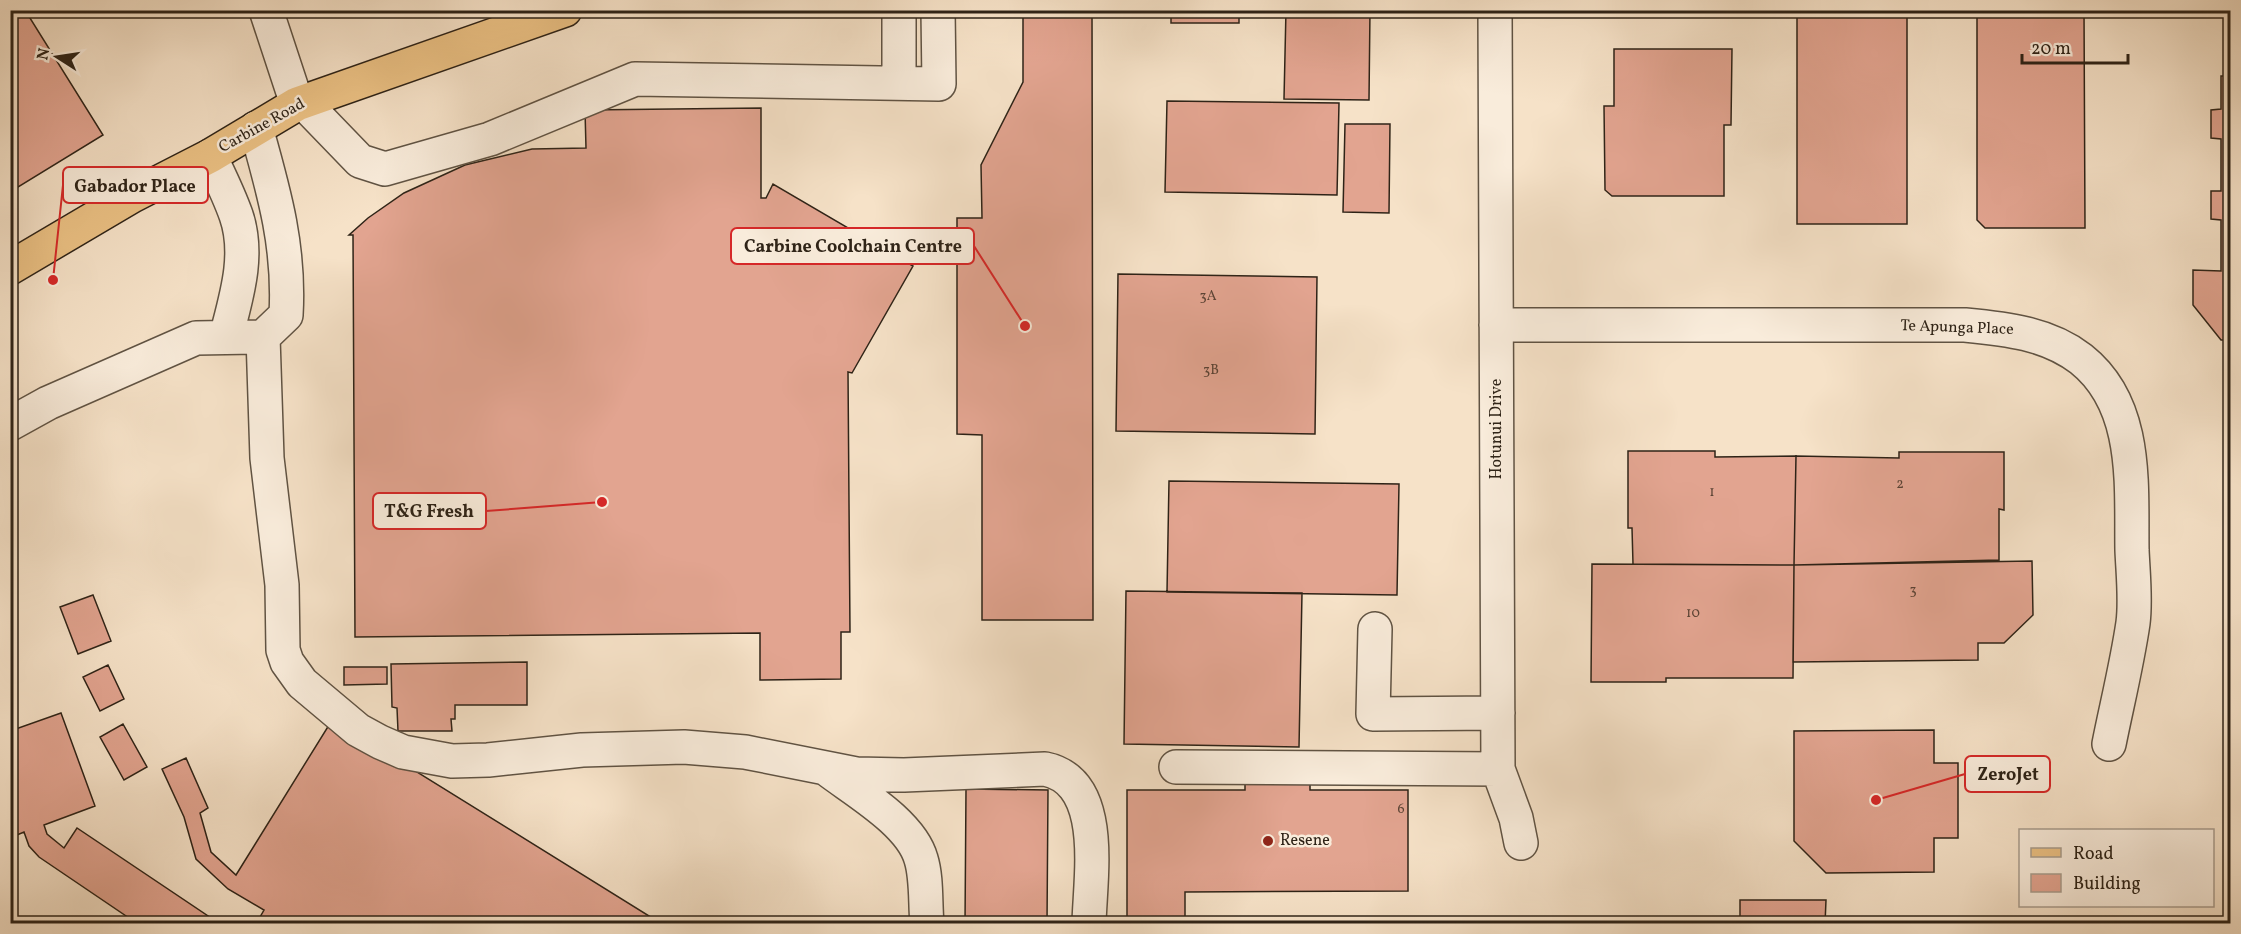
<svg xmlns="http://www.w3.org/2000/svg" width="2241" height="934" font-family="Vollkorn,serif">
  <rect width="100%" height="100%" fill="#f6e2c8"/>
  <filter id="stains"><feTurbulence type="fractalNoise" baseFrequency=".00333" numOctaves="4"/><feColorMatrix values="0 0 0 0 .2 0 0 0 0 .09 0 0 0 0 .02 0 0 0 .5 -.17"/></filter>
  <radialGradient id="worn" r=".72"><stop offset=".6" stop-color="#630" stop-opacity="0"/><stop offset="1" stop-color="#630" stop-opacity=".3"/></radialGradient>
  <path fill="#e2a490" stroke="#2e2317" stroke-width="1.5" d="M10,10H25L103,135L10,192Z
    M1023,10H1092L1093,620H982V435L957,434V218H982L981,165L1023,82Z
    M1171,10H1239V23H1171Z
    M1286,10H1370L1369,100L1284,99Z
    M1797,10H1907V224H1797Z
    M1977,10H2084L2085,228H1985L1977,220Z
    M1614,49H1732L1731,125H1724V196H1612L1605,190L1604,106H1614Z
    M2221,76H2230V340H2221L2193,305V270L2221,271V220L2211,219V191H2221V139L2211,138V110L2221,109Z
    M1167,101L1339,103L1337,195L1165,192Z
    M761,108V198H766L773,184L913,266L852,373L848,372L850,632H841V679L760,680V633L355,637L353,235H349L368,218L404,193L465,165L532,149L586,148L585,110Z
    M1345,124H1390L1389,213L1343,212Z
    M1118,274L1317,277L1315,434L1116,431Z
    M2229,430H2230V485H2229Z
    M1628,451H1715V457L1796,456L1794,565L1633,564L1632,528H1628Z
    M1899,452H2004V510L1999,509V560L1794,565L1796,456L1899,458Z
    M1169,481L1399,484L1397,595L1167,592Z
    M2032,561L2033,615L2004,643H1978V660L1793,662L1794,565Z
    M1592,564L1794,565L1793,678H1666V682H1591Z
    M1126,591L1302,593L1299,747L1124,744Z
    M93,595L111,641L78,654L60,607Z
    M527,662V705H455V719H451L452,731H398L397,708L392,707L391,664Z
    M108,665L124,699L100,711L83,677Z
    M344,667H387V684L344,685Z
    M61,713L95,806L44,825L47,834L64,848L77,828L220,924H138L39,857L29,846L24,832L17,835L10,817V731Z
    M123,724L147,767L124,780L100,737Z
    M329,725L388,754L662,924H256L264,910L228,889L196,859L184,817L162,769L186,758L208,808L200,813L211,852L236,875Z
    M1934,730V763H1958V838H1934V872L1826,873L1794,841V731Z
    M1245,777H1310V790H1408V891L1185,892V924H1127V790H1245Z
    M966,789L1048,790L1047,924H965Z
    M1740,900H1826L1825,924H1740Z"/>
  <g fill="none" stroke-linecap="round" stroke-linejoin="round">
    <defs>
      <path id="minor" d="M266,10L297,104
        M899,10V83
        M1495,10L1498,769L1516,818L1521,843
        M303,102L360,161L385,169L490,139L635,79L939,84L938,10
        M210,156C219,175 229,195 236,215C250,255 236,298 226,337
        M1496,325H1965C2006,329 2047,333 2081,359C2139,405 2131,485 2132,550C2133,574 2136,600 2133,623C2127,664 2117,704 2109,744
        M263,337L267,458L282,585L283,650L287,662L302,683L358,730L380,742L403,752L452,761L488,760L582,750L684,747L745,752L856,774L904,775L1045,769C1107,782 1090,876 1089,924
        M10,424L48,403L196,338L263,337L286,315C290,247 274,192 256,128
        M1375,629L1373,714L1498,713
        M1176,767L1498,769
        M828,770C857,792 911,823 921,859C927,878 925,903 927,924"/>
      <path id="major" d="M10,268L132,196L210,156L297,104L565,10"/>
    </defs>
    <use href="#minor" stroke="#605343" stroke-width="36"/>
    <use href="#major" stroke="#2e2317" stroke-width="36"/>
    <use href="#minor" stroke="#f9ecdb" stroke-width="33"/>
    <use href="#major" stroke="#ebc184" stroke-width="33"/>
  </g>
  <circle fill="#8f2418" stroke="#f9ecdb" stroke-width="2" cx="1268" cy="841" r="6"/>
  <g text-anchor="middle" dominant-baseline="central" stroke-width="5" stroke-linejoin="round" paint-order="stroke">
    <g font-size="14" fill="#5b4335">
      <text x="1208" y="296">3A</text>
      <text x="1211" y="370">3B</text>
      <text x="1900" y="484">2</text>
      <text x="1712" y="492">1</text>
      <text x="1913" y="590">3</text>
      <text x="1693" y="613">10</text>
      <text x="1401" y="809">6</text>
    </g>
    <g font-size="16" fill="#2e2317" stroke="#f9ecdb">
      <text transform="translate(262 126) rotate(-29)">Carbine Road</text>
      <text transform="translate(1957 328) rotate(2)">Te Apunga Place</text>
      <text transform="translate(1497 429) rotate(-90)">Hotunui Drive</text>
    </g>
    <g font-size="16" fill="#2e2317" stroke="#f9ecdb" text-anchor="start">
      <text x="1280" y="841">Resene</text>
    </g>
  </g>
  <path fill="none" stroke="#d62828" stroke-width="2" d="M53 280L63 185M1025 326L974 246M602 502L486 511M1876 800L1965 774"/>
  <g fill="#d62828" stroke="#f9ecdb" stroke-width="2">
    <circle cx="53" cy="280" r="6"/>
    <circle cx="1025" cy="326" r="6"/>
    <circle cx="602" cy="502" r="6"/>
    <circle cx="1876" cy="800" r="6"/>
  </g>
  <g fill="#f9ecdb" stroke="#d62828" stroke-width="2">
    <rect x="63" y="167" width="145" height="36" rx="6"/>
    <rect x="731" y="228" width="243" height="36" rx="6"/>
    <rect x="373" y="493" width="113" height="36" rx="6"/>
    <rect x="1965" y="756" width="85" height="36" rx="6"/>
  </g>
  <g font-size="18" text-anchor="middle" font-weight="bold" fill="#2e2317">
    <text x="135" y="192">Gabador Place</text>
    <text x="853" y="252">Carbine Coolchain Centre</text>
    <text x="429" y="517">T&amp;G Fresh</text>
    <text x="2008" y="780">ZeroJet</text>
  </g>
  <rect width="2241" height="934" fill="none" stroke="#f6e2c8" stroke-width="36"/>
  <rect x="12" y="12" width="2217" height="910" fill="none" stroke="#2e2317" stroke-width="3"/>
  <rect x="18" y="18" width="2205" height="898" fill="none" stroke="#2e2317" stroke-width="1.5"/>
  <rect x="2019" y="829" width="195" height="78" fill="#f9ecdb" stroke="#a89c8d" stroke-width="1.5"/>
  <rect x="2031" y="848" width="30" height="9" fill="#ebc184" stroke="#a89c8d" stroke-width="1.5"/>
  <text x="2073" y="859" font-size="18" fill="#2e2317">Road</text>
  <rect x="2031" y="874" width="30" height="18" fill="#e2a490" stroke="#a89c8d" stroke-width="1.5"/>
  <text x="2073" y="889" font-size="18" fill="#2e2317">Building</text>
  <g transform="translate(57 57) rotate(282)" stroke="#f9ecdb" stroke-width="4.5" paint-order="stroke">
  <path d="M0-4.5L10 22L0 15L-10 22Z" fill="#2e2317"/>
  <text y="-9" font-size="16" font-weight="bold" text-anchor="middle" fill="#2e2317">N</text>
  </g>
  <path d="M2022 54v9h106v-9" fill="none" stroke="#2e2317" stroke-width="3"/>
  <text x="2031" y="54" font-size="18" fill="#2e2317" stroke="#f9ecdb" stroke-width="4.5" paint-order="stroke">20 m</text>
  <rect width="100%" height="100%" filter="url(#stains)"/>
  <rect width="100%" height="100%" fill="url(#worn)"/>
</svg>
